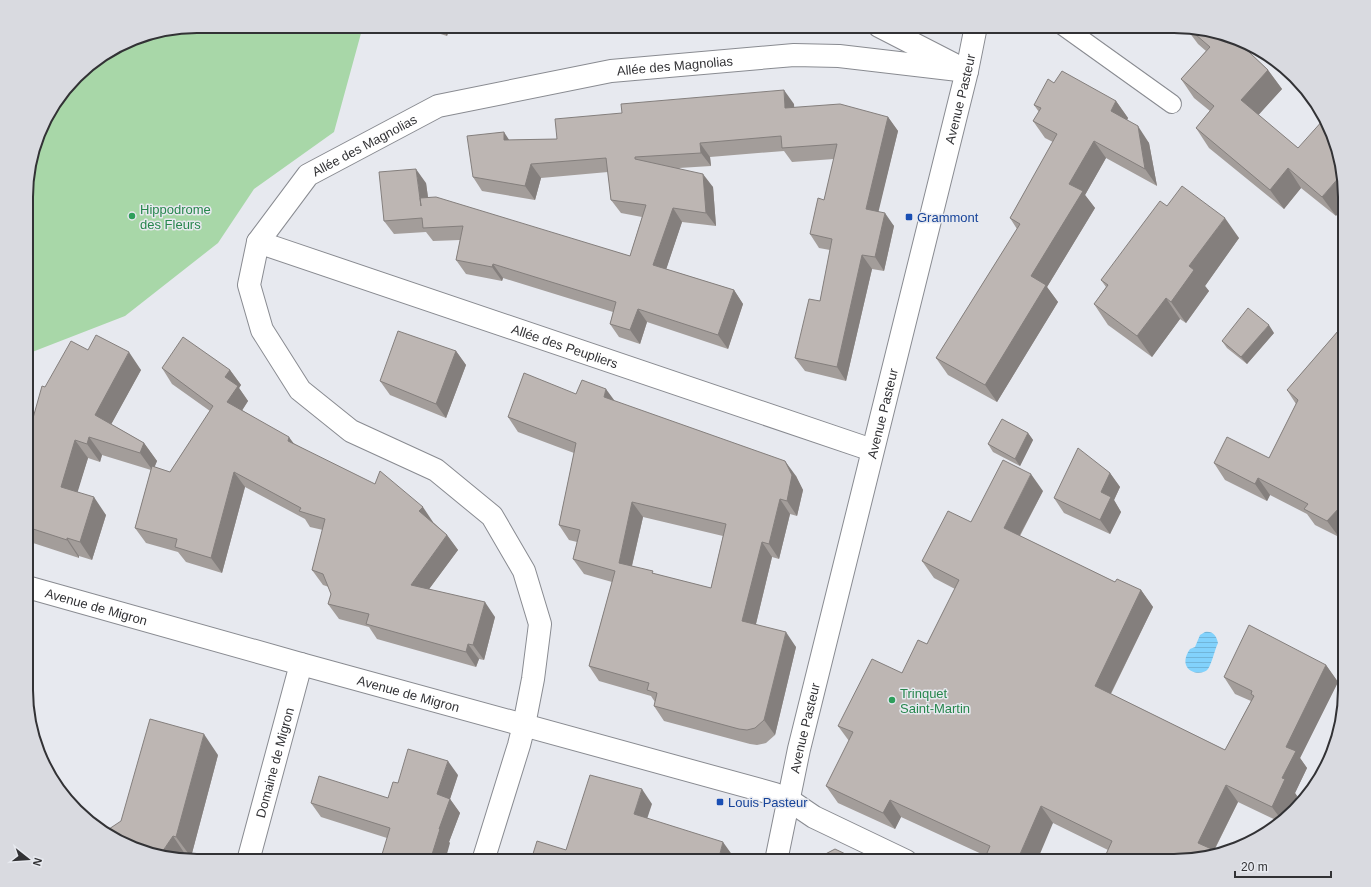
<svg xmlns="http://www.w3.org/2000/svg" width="1371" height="887" font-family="Helvetica,sans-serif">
  <defs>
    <pattern id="water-rules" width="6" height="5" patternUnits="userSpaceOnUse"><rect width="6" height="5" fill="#82d2fc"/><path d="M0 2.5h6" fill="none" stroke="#71b5d9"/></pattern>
  </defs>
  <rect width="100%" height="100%" fill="#e7e9ef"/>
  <path fill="#a8d7a8" d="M197,26H363L334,132L254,189L218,243L125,316L27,354V175L44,121L84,69L132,39Z"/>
  <path fill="url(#water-rules)" d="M1205,632C1213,631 1216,635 1218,643C1215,649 1212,663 1208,669C1201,678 1175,671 1190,649L1195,647L1200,635Z"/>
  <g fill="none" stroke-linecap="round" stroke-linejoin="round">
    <defs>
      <path id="service" d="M1063,26L1172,104"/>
      <g id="minor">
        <path d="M879,26L953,64"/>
        <path id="s1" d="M258,242L872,450"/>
        <path id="s2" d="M27,587L301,664L775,794L789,800L814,817L906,861"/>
        <path id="s3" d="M248,861L301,664"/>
        <path id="s4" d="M483,861L519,745L524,725L533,679L540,624L524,571L492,516L436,470L351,431L300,390L262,330L249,285L258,242L308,175L438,106L611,71L794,55L839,56L967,71"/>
        <path id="s5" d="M776,861L799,749L967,71L976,26"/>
      </g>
    </defs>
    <use href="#service" stroke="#898b91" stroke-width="20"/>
    <use href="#minor" stroke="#898b91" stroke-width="24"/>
    <use href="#service" stroke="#fff" stroke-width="18"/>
    <use href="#minor" stroke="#fff" stroke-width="22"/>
  </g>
  <path fill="#a39d9a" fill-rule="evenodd" d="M415,26H450L447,36Z
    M637,26H652L651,33Z
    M1107,26H1127L1119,34Z
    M1186,28L1229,35L1244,43L1242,46L1268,70L1282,89L1258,115L1298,148L1336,216L1301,188L1284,209L1209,148L1196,128L1210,111L1194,98L1181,79L1206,51L1198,44Z
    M1054,83L1116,101L1128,118L1127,120L1149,143L1157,186L1106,158L1085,195L1095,208L1047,287L1058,302L997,402L948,375L936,358L1017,229L1010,218L1053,142L1045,138L1033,121L1039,112L1034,105Z
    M794,104V107L888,117L898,131L878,211L894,226L884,271L872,269L846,381L805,371L795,358L820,301L830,250L819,248L810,234L824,200L834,159L792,162L784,151L710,157L711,166L679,168L713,187L716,226L682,222L666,269L734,290L743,304L728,349L647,322L640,344L619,337L610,324L613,312L503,278L502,281L466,274L456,260L460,240L433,241L426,232L394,234L384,221L426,183L428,197L630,256L642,217L621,213L611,200L608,172L541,178L535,200L482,191L473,177L509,140L557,139Z
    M1167,206L1239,238L1205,286L1209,291L1186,323L1180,319L1152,357L1108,325L1094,304L1106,287L1101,280Z
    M1345,323V531L1339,537L1315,525L1307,514L1270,495L1267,501L1225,480L1214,463L1269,458L1296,404L1287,390Z
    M1274,333L1247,364L1227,348L1222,341Z
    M88,350L141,370L111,424L144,443L157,461L154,467L170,472L210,411L172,384L162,368L230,370L241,385L239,388L248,401L242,410L295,444L433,522L447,535L458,550L429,589L495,617L484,660L479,659L476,667L377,639L369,627L339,619L328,604L331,594L329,587L323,585L312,570L323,530L310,527L305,519L245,487L222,573L186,562L178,552L146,543L135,528L151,470L102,455L100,462L88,458L77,492L106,515L92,560L79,556V558L27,541V416L33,418L45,387Z
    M456,351L466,365L446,418L390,395L380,381Z
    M576,394L614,401L796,476L803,490L797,516L790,514L779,559L772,557L756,624L796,647L775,735L766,743L757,745L750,744L664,721L654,706L655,702L651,696L599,681L589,666L612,582L584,574L573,559L577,542L569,540L559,525L574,453L518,432L508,417ZM643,517L723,536L711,588L655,574L632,566Z
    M1028,433L1033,440L1020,466L993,452L988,444Z
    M1110,473L1120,487L1114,500L1121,512L1110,534L1064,513L1054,498Z
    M1043,491L1020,536L1115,582L1141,590L1153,607L1111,694L1225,750L1251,701L1235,694L1224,677L1326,665L1338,682L1300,758L1307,768L1295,793L1297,796L1292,808L1278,821L1238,802L1214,851L1108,850L1053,823L986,856L901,817L895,829L838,803L826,786L849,741L838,726L902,673L927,644L955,589L934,578L922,561L971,522Z
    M218,755L191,857H187L121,821Z
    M458,775L450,799L460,813L449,842L450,843L387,838L321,817L311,803L388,798L398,783Z"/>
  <path fill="#847f7d" d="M441,26H450L447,36Z
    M646,26H652L651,33Z
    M1114,26H1127L1119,34Z
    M1228,35L1244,43L1238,50Z
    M1268,70L1282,89L1254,120L1241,100Z
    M784,90L794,104L795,122L785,108Z
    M1116,101L1128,118L1123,128L1111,111Z
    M888,117L898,131L876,222L866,209Z
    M1138,126L1149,143L1157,186L1145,169Z
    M504,132L513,146L504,140Z
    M1094,141L1106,158L1085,195L1095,208L1047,287L1058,302L997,402L985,385L1031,276L1069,184Z
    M700,143L710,157L711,166L701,153Z
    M531,164L541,178L535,200L525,186Z
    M1288,168L1301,188L1284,209L1270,190Z
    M416,169L426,183L431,220L421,206Z
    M703,174L713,187L716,226L706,213Z
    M1341,175L1345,186V206L1336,216L1322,197Z
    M673,208L682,222L663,279L653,265Z
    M885,213L894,226L884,271L875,257Z
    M1225,218L1239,238L1205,286L1209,291L1186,323L1171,302L1189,266Z
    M862,255L872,269L846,381L837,367Z
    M493,264L503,278L502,281L492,267Z
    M734,290L743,304L728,349L718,335Z
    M1166,298L1180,319L1152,357L1137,336Z
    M638,309L647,322L640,344L630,330Z
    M1269,325L1274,333L1247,364L1241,357Z
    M456,351L466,365L446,418L436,404Z
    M129,352L141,370L107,432L95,415Z
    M230,370L241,385L239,388L248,401L238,417L227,402L225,377Z
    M1345,378V390L1340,384Z
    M606,389L617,404L604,397Z
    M1028,433L1033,440L1020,466L1015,459Z
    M89,437L102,455L100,462L87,444Z
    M289,437L300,452L288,441Z
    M75,440L88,458L74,504L61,487Z
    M144,443L157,461L153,471L140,453Z
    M785,461L796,476L803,490L797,516L787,501Z
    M234,472L245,487L222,573L211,558Z
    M1110,473L1120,487L1114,500L1121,512L1110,534L1100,520L1101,492Z
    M1031,474L1043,491L1015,544L1004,528Z
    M1258,478L1270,495L1267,501L1255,484Z
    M94,497L106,515L92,560L80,542Z
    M780,499L790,514L779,559L769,544Z
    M632,502L643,517L629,578L619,563Z
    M423,507L433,522L430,526L419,511Z
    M1340,507L1345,514V531L1339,537L1327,521Z
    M447,535L458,550L421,600L411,585Z
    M67,538L79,556V558L67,540Z
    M762,542L772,557L753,636L742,621Z
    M1141,590L1153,607L1106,703L1095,686Z
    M485,602L495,617L484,660L473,645Z
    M786,632L796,647L775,735L764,720Z
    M468,644L479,659L476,667L466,652Z
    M1326,665L1338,682L1300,758L1307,768L1295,793L1297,796L1292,808L1280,818L1272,807L1282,778L1286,747Z
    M204,734L218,755L191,857L176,837Z
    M448,761L458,775L450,799L460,813L449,842L450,843L445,861H430L437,794Z
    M1226,785L1238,802L1213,852L1198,843Z
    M642,789L652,804L644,828L634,814Z
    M890,800L901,817L895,829L883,813Z
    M1041,806L1053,823L1037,861H1017Z
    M173,836L187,857L186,859L160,855Z
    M723,842L733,856L732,861H718Z"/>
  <path fill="#bdb6b3" stroke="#847f7d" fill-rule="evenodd" d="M1188,28L1229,35L1232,36L1268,70L1241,100L1298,148L1324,119L1341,175L1322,197L1288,168L1270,190L1196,128L1214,106L1181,79L1210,47Z
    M1062,71L1116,101L1111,111L1138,126L1145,169L1094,141L1069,184L1083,191L1031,276L1046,285L985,385L936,358L1020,224L1010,218L1057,134L1033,121L1041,108L1034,105L1048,79L1054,83Z
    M784,90L785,108L840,104L888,117L866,209L885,213L875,257L862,255L837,367L795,358L809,299L820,301L832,239L810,234L818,198L824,200L837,144L782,148L781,136L700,143L701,153L635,157V159L703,174L706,213L673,208L653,265L734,290L718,335L638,309L630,330L610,324L616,302L493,264L492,267L456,260L463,226L423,228L422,218L384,221L379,172L416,169L421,206L420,198L436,197L630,256L646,205L611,200L606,158L531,164L525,186L473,177L467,136L504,132V140L557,139L555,119L622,113L621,104Z
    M1182,186L1225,218L1189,266L1194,270L1171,302L1166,298L1137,336L1094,304L1108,285L1101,280L1133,237L1160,201L1167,206Z
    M1248,308L1269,325L1241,357L1222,341Z
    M1345,323V378L1340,384L1345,387V511L1340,507L1327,521L1304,509L1308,504L1258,478L1255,484L1214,463L1227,437L1269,458L1298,400L1287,390Z
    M398,331L456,351L436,404L380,381Z
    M96,335L129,352L95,415L144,443L140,453L89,437L87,444L75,440L61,487L94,497L80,542L67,538V540L27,527V416L33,418L42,386L45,387L71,341L88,350Z
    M183,337L230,370L225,377L238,386L227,402L289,437L288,441L375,484L380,471L423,507L419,511L447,535L411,585L485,602L473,645L468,644L466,652L366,624L369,614L328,604L331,594L323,574L312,570L325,519L299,511L301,508L234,472L211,558L175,547L177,539L135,528L152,466L170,472L213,406L162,368Z
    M524,373L576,394L582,380L606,389L604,397L785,461L792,475L787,501L780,499L769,544L762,542L742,621L786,632L764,720L755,728L747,730L739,729L654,706L657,693L647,690L649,683L589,666L615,571L573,559L580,530L559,525L576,443L508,417ZM632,502L726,524L711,588L652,573L653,571L619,563Z
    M1002,419L1028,433L1015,459L988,444Z
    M1078,448L1110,473L1101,492L1111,497L1100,520L1054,498Z
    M1003,460L1031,474L1004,528L1115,582L1117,579L1141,590L1095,686L1225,750L1254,696L1251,694L1252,691L1224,677L1249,625L1326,665L1286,747L1296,751L1282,778L1285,779L1272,807L1226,785L1198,843L1216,851L1185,861H1103L1112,841L1041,806L1017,861H985L984,860L990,846L890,800L883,813L826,786L853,732L838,726L872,659L902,673L918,640L927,644L959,580L922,561L948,511L971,522Z
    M150,719L204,734L176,837L173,836L160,855L142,852L103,833L121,821Z
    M408,749L448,761L437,794L450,799L439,829H440L430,861H380L390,828L311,803L319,776L388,798L393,782L398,783Z
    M590,775L642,789L634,814L723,842L718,861H527L528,856L532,857L537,841L566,850Z
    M835,849L860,861H812Z"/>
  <g fill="#2e9e5b" stroke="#e7e9ef" stroke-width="1.5">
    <circle cx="132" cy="216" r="4"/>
    <circle cx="892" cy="700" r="4"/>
  </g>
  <g fill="#1a4fb4" stroke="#e7e9ef" stroke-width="1.5">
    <rect x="905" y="213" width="8" height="8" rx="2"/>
    <rect x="716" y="798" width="8" height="8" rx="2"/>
  </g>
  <g text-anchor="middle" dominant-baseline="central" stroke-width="3" stroke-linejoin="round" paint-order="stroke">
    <g font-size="13" fill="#323235" stroke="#e7e9ef">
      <text stroke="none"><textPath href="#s4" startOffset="1228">Allée des Magnolias</textPath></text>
      <text stroke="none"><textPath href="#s5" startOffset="784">Avenue Pasteur</textPath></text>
      <text stroke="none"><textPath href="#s4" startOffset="904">Allée des Magnolias</textPath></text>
      <text stroke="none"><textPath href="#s1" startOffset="324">Allée des Peupliers</textPath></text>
      <text stroke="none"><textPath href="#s5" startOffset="460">Avenue Pasteur</textPath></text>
      <text stroke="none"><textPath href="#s2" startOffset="72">Avenue de Migron</textPath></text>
      <text stroke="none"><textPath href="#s2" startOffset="396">Avenue de Migron</textPath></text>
      <text stroke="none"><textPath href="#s5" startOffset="136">Avenue Pasteur</textPath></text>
      <text stroke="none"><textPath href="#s3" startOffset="102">Domaine de Migron</textPath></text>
    </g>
    <g font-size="13" fill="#27864d" stroke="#e7e9ef" text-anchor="start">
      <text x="140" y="209">Hippodrome<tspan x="140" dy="15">des Fleurs</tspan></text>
      <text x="900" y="693">Trinquet<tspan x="900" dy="15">Saint-Martin</tspan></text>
    </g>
    <g font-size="13" fill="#164399" stroke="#e7e9ef" text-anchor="start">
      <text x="917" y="217">Grammont</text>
      <text x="728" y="802">Louis Pasteur</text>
    </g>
  </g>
  <path d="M0 0H1371V887H0ZM197 33H1174A164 164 0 0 1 1338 197V690A164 164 0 0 1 1174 854H197A164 164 0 0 1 33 690V197A164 164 0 0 1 197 33Z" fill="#d9dae0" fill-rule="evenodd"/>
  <path fill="none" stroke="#323235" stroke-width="2" d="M197 33H1174A164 164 0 0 1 1338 197V690A164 164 0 0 1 1174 854H197A164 164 0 0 1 33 690V197A164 164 0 0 1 197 33Z"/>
  <g transform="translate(28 859) rotate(107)" stroke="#e7e9ef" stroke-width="3" paint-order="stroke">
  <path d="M0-3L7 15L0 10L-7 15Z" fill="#323235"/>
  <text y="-6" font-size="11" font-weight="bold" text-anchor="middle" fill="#323235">N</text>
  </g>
  <path d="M1235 871v6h96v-6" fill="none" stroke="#323235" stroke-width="2"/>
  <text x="1241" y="871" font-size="12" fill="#323235" stroke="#e7e9ef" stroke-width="3" paint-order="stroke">20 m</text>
</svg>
